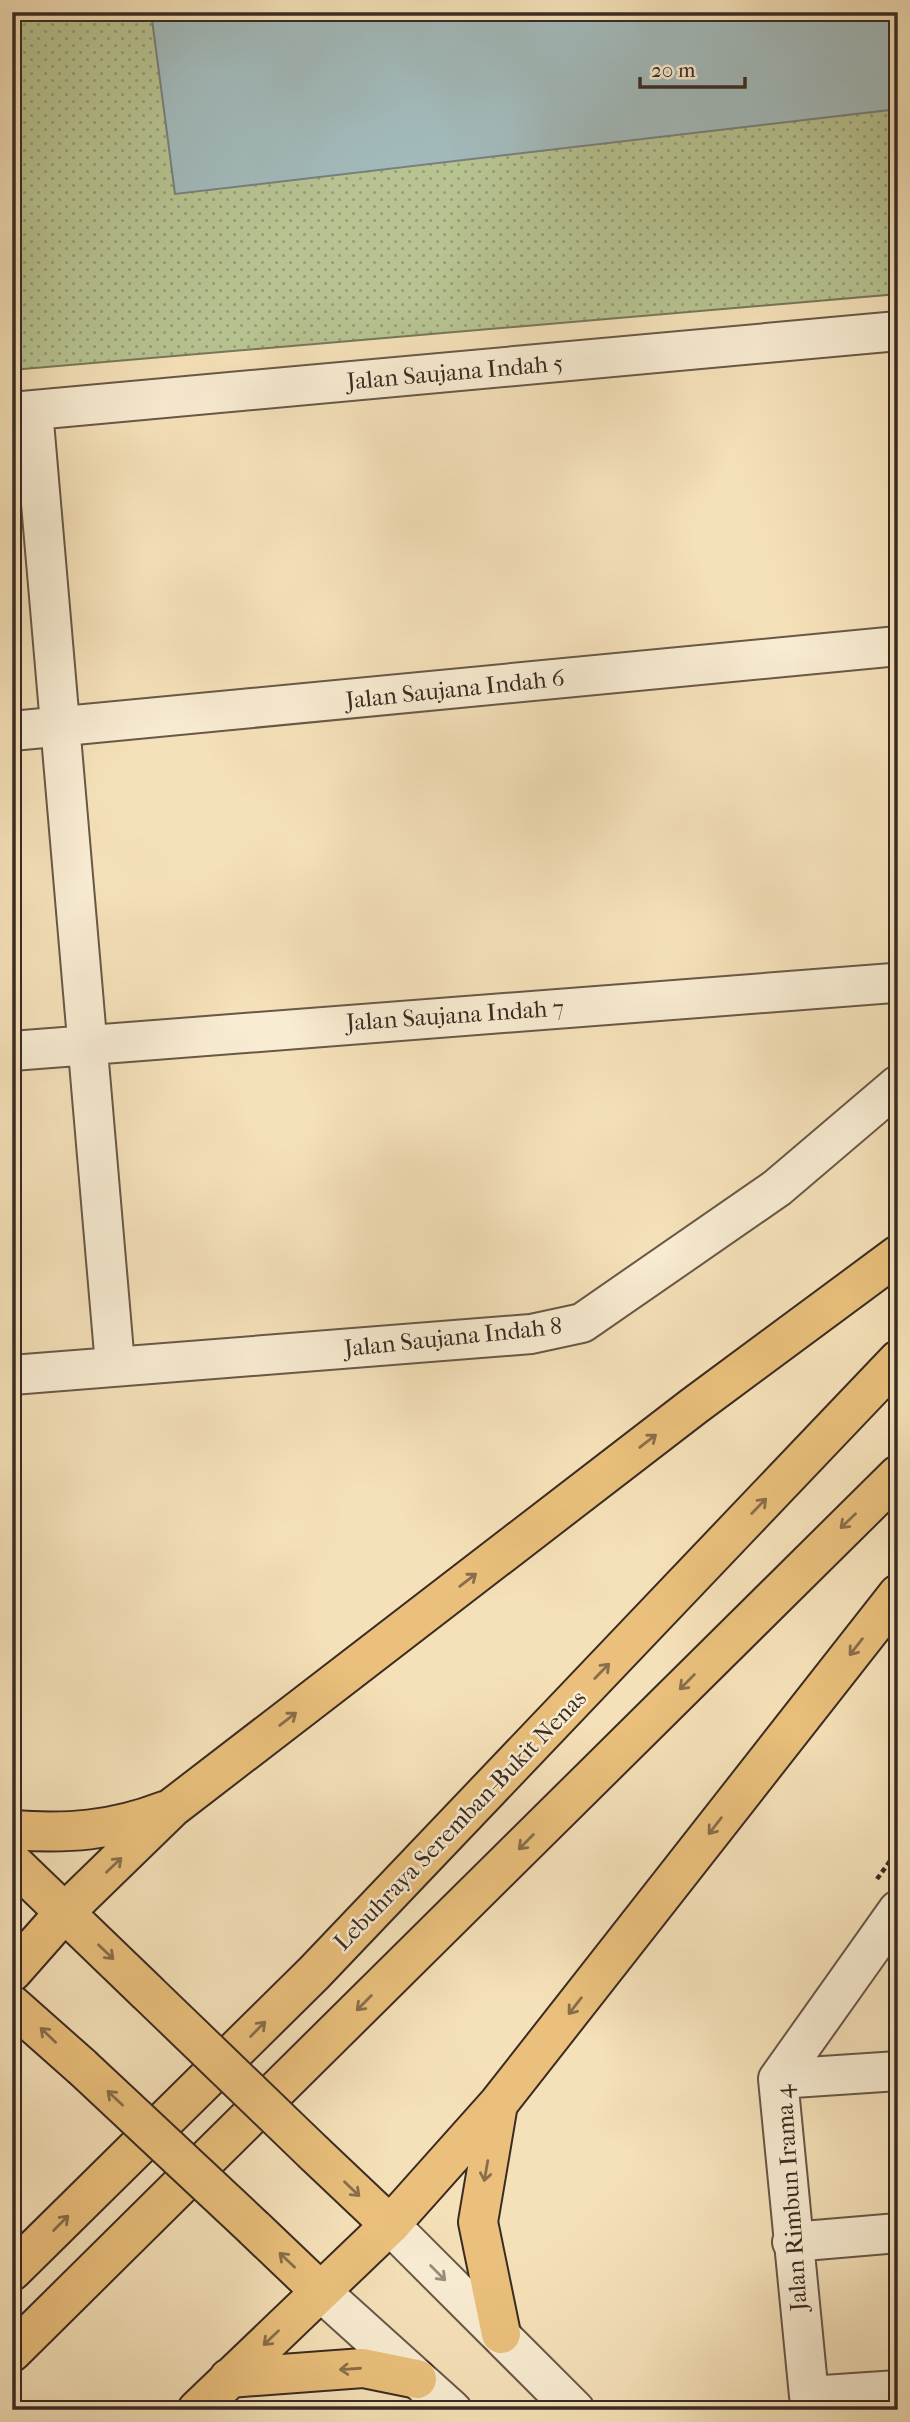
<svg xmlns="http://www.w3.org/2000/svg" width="910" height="2422" font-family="'IM FELL French Canon',serif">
  <defs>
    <pattern id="green-dots" width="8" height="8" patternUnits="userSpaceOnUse" patternTransform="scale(1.75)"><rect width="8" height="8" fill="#b7c492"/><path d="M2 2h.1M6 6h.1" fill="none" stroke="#969f77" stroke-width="1.8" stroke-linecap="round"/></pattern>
  </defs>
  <rect width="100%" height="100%" fill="#f5e1b9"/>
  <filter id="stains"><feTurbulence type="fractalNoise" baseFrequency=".00286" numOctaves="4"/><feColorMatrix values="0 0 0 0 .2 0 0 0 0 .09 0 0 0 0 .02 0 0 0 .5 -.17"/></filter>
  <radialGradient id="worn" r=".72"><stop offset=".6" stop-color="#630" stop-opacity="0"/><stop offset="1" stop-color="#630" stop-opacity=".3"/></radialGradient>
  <path fill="url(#green-dots)" stroke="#78785a" stroke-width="2" d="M12,12H898V294L12,370Z"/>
  <path fill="#a2babb" stroke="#78817e" stroke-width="2" d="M151,12H898V109L175,194Z"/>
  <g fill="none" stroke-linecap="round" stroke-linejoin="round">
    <defs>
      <path id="minor" d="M33,410L115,1365
        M12,412L898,331
        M12,731L898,646
        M12,1051L893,983L898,986
        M12,1375L531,1334L582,1323L777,1188L898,1085
        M778,2079L898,2071
        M390,2225L575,2410
        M792,2242L898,2233
        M320,2291L452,2410
        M809,2396L778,2079L898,1910
        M809,2396L898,2390"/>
      <path id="major" d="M12,1862L147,1992
        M12,2005L82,2067
        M314,2153L390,2225
        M254,2228L320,2291"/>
      <path id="highway" d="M12,1830C67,1834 112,1831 164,1811
        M12,1972L65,1912L173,1807L694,1406L898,1255
        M498,2104L478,2222L501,2334
        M12,2271L314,1973L898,1360
        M12,2352L898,1475
        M229,2378L363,2368L417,2379
        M197,2410L390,2225L498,2104L898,1594"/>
    </defs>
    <use href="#minor" stroke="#695848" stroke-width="42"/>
    <use href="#major" stroke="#3a2b23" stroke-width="42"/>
    <use href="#highway" stroke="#3a2b23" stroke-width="42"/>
    <path stroke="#3a2b23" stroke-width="4.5" stroke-dasharray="5 3.5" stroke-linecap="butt" d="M877,1879L898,1850"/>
    <use href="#minor" stroke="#f8ecd2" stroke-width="38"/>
    <use href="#major" stroke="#eac07c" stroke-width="38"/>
    <use href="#highway" stroke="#eac07c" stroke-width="38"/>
    <defs>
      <path id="major-bridge" d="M147,1992L314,2153
        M82,2067L254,2228"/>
    </defs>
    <use href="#major-bridge" stroke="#3a2b23" stroke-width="42" stroke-linecap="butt"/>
    <use href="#major-bridge" stroke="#eac07c" stroke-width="38"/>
  </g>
  <defs><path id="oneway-shaft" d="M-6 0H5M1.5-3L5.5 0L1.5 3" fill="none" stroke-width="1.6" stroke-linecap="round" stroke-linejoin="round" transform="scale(1.75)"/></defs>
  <g stroke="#896e4b">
    <use href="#oneway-shaft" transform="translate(648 1441) rotate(-38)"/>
    <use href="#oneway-shaft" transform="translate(759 1506) rotate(-46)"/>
    <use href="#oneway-shaft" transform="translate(848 1521) rotate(136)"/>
    <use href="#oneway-shaft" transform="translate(468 1580) rotate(-38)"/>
    <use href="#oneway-shaft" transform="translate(856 1647) rotate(128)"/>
    <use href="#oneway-shaft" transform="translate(602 1671) rotate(-46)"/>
    <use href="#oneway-shaft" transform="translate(687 1682) rotate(135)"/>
    <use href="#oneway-shaft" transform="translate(288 1719) rotate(-38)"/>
    <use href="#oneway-shaft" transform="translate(715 1826) rotate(128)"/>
    <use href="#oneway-shaft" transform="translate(526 1842) rotate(135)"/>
    <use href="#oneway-shaft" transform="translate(114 1865) rotate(-44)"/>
    <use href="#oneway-shaft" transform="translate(106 1952) rotate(44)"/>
    <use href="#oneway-shaft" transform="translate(364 2003) rotate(135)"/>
    <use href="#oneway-shaft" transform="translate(575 2006) rotate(128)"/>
    <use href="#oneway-shaft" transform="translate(258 2029) rotate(-45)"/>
    <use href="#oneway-shaft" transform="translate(48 2035) rotate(-136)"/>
    <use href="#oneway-shaft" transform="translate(115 2098) rotate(-137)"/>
    <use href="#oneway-shaft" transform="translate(486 2171) rotate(100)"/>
    <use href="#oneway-shaft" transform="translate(352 2189) rotate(44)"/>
    <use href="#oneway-shaft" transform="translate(61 2223) rotate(-45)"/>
    <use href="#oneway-shaft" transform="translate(287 2260) rotate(-137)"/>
    <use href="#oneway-shaft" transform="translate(271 2338) rotate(136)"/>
    <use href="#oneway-shaft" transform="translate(350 2369) rotate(176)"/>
  </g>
  <use stroke="#998c7a" href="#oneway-shaft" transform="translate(438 2273) rotate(45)"/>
  <g text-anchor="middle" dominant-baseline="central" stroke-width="5" stroke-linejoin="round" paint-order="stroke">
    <g font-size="24" fill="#3a2b23" stroke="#f8ecd2">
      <text transform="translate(455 372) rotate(-5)">Jalan Saujana Indah 5</text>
      <text transform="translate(455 689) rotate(-6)">Jalan Saujana Indah 6</text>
      <text transform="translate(455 1015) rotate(-4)">Jalan Saujana Indah 7</text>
      <text transform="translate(453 1337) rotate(-6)">Jalan Saujana Indah 8</text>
      <text transform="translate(460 1820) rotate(-46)">Lebuhraya Seremban-Bukit Nenas</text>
      <text transform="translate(791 2198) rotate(-94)">Jalan Rimbun Irama 4</text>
    </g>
  </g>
  <rect width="910" height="2422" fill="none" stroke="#f5e1b9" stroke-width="42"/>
  <rect x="14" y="14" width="882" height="2394" fill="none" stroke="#3a2b23" stroke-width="3.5"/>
  <rect x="21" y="21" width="868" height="2380" fill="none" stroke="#3a2b23" stroke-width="2"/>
  <path d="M640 77v10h105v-10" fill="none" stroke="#3a2b23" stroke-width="3.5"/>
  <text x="651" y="77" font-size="21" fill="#3a2b23" stroke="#f8ecd2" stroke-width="5" paint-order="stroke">20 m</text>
  <rect width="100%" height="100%" filter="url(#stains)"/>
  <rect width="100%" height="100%" fill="url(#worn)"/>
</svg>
